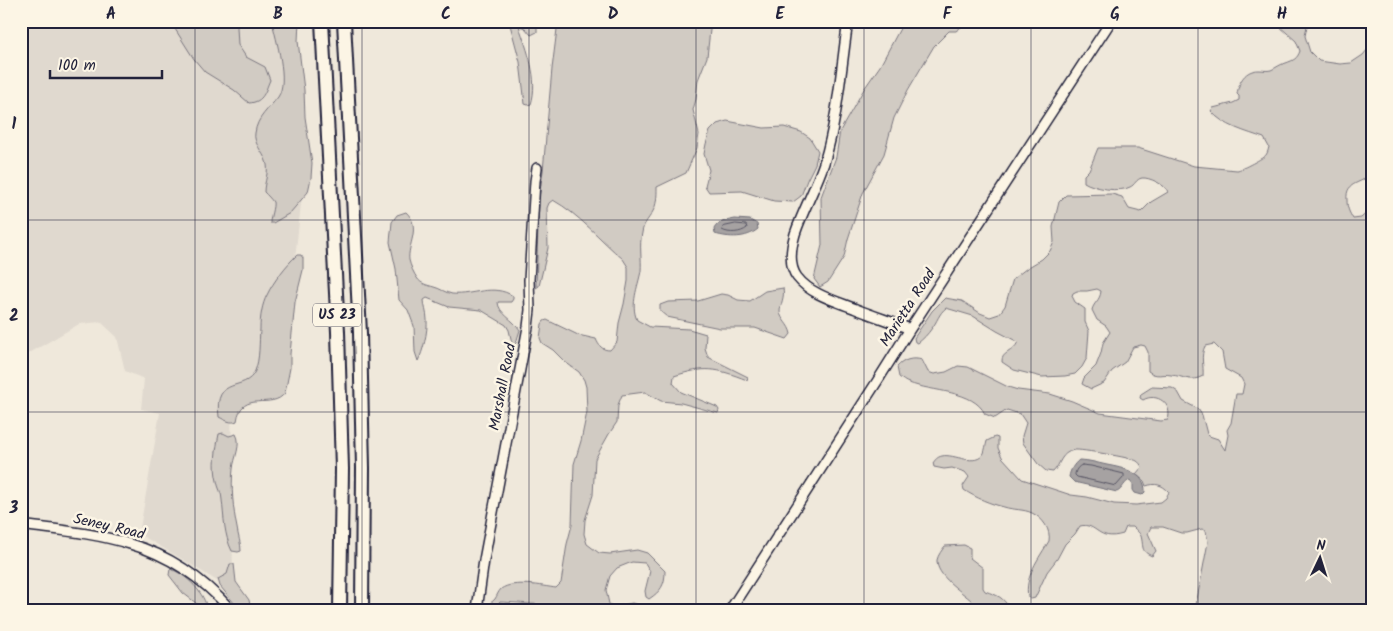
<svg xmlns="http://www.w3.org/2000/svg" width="1393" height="631" font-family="Kalam,sans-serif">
  <rect width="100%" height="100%" fill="#efe8db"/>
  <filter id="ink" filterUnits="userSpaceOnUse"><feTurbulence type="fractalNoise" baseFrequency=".02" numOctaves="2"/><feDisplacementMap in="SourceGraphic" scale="10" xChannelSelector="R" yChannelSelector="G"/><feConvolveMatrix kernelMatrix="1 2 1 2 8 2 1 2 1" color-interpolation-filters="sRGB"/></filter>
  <g filter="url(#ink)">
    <path fill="#e0d9cf" d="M21,21H285L305,167L281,388L231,391L233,591L182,559L139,534L160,413L141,409L144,379L125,371L117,337L101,322L79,324L21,358Z"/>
    <path fill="#d1cbc3" stroke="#7a767f" d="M170,21H241L237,27L238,45L246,57L265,67L270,80C265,91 264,102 249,103L234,90L205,72L194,59Z
      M272,21H299L298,41L304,90L305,117L312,163L311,178L308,192L290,213L273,223H270C270,217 274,207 273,202C271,199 267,195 264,192C264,181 270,172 266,161C263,152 253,143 255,133C257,117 269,109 278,97C289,81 276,40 272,21Z
      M509,21H537V32L531,35L525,28L519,26C527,50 539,79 531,104L528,105L525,104L520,62Z
      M558,21H711L707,57L698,80L696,99L693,110L699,134L697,148L686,173L657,187C657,196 657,205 652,213C648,220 643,224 642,233C639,245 642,259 641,271C638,287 630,304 637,320L650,327L689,329L706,334L705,348L708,357L748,377L747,380C716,368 706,366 674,376L673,383L681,392L717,407L719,410L718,413L681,403L661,401L645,392L622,395L618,405L617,422L609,434L595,459L593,495L585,520L584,534L587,544L599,553L610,554L637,550L647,553L665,571C665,585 661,591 649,599L646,597L645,591L650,571L645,563L632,562L617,568L610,576L606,590L609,604L614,607L632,603L639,605L643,610H571L534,604L500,602L492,610H485V606C489,604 492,602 495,599C497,596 498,592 501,589C513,580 542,586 556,588L561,583L567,544L572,525L574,464L581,441L587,412L586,387L584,380L579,372L565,362L553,350L542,343L540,338L542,324L544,321L547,320L578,335L596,339C599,346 602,350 610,350L617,342L619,323L624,304L628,281V267L623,259C600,240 580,215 553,200L549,203L547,208L548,248L539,286L536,288L539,198L543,171L552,69Z
      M904,21H969L956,31H949L934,46L908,90L894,118L884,154L863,193L848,239L844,257L828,282L820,287L814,279L822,245L821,197L836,157L840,131L864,89L880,66Z
      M1281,21H1309L1307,26L1305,36L1310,52L1319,61L1340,64L1351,63L1363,55L1372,44V171C1364,186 1345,179 1347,200C1347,208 1349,212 1353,219L1361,218L1372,208V610H1195L1208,542L1206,531L1202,529L1187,533H1181L1163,527H1151L1148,533L1156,551L1152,556C1140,551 1144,547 1141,536C1140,533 1136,530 1133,527H1126L1123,534C1097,542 1097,522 1080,526L1075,534L1065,544L1057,559L1047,572L1035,598L1031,599L1028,597C1024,577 1039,558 1049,541C1051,530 1043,518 1032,513C1024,509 1013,510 1004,507C991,504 976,498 964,490L963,486L969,477L965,472L952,468L944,469L934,467L933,463C935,460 937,457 942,456C954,453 976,468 984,453C985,450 986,445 987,441L995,437L998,438V448L1002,457L1022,479L1071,495L1087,497L1114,504L1136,505L1161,502L1166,498L1169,492C1162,484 1155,483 1146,486L1144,481L1136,474L1142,467C1141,465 1139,462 1137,461C1133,458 1080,449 1074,450C1060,453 1061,464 1053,472L1046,471L1038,464L1023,443L1022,436L1026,423L1020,414L1007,410L995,418L985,414C974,390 932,392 909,383C905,382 902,379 899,377L897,367C903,360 912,357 922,360L928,372L934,374L946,372L958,366L968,367L1008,387L1018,390L1050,394L1072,401L1100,413L1161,421L1168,420C1173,404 1157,392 1143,400L1140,398L1141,394L1152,387L1172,388L1178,392L1183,401L1198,409L1202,415L1207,434L1209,436L1218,439L1225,450L1228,435L1227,430L1231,423L1236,394H1242L1244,384L1241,378L1225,369L1222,352L1214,344L1205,346C1200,356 1204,366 1203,376C1190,383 1184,376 1171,375C1162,373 1157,378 1148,371V352L1145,346L1141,345L1133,347L1125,362L1112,371L1104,383L1091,389L1082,384L1084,378L1096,366L1101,353L1103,343L1110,332L1106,326L1097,320L1092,310C1094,302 1100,301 1101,291L1097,289L1087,291H1077L1073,293L1072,296L1075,302L1085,309V322L1089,331L1087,358L1082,367L1075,374L1065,376L1042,377L1014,370L1002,362C1001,352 1013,353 1018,342L997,331L973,316L946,308C939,313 937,322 932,328C928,334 923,339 918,343L915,342L914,338L932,311L945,298L962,301L980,313L990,317L999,314L1005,306L1013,279L1027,268L1042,259L1050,251L1054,242L1053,227L1059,202L1066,195L1112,194L1122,197L1129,209L1141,212L1151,202L1168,192C1166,185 1149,177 1142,178C1136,179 1135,185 1130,187C1120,193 1093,188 1084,182V175L1089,170L1098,148H1138L1194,166L1237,170C1241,170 1265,157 1266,155C1268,152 1268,150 1269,147L1264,138C1247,132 1223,126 1211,111L1213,108L1233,103L1239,100V96L1237,94C1239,81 1245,70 1259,70C1263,70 1267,71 1271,70C1276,68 1280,64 1286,63C1294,60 1297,59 1300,51L1296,41L1279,26Z
      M727,121L764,128L784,127L801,132L810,138L818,151L815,164L807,180L801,196L793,202L774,201L742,191L709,192L705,186L709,170L704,154L706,144L710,131L717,124Z
      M406,212C422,227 407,245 409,260C410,265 414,274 417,278C421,284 427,285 434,287C439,288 446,293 452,294C472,296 493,283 513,296V299L511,302H498C498,313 514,320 520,330L516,343L514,345L512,343L509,330L506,325L481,310L449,307L427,298L424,300C424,306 427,313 427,320C428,331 423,352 418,361L415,352L414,326L408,310L399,300L396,269L390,242L392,222L397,215Z
      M297,255H301L303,258V270L295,302L290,354V368L285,393C272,411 241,389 237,421C231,424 225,420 219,417C213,374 246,393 255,371C260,359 259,342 260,329C260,318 262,304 267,295C273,282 287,264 297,255Z
      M783,288C785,298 780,304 780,312C781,320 789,324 791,334L787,339L755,328H720L667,317L660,311V305L668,302L698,301L721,294L728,295L738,300L750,301L765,291Z
      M223,433L229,436L236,434C242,444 234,458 233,469C231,487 233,509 237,528C238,536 241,543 241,551L238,552L232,551C224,535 224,517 222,500C222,493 218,488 217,481C213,466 216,449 219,434Z
      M964,545L970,548V558L983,568V588L985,591C998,596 1003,596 1010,610H954L971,604L972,601C961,591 936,576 937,560C938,555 942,550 945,546Z
      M230,564H234L236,582L249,600L251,610H240L220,586L218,579L227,574Z
      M170,569C185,573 206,594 207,610H205L183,593L169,575Z"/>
    <path fill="#a6a2a2" stroke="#716f79" d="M735,219L750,220L757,224L758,229C746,239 729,238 715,234L714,229C718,221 727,221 735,219Z
      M1079,460C1089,460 1097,463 1107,465C1122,468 1146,472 1145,492L1142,495L1135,493L1133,490V484L1130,480C1124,482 1123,489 1117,492L1074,482L1069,477C1070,470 1074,464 1079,460Z"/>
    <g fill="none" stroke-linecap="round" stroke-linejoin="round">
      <path stroke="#575564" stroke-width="1" d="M736,224L746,225L747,228C741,233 729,234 722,230L723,227Z
        M1082,465L1091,466L1120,473L1124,474V477L1116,486L1077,477L1075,475C1075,471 1078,466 1082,465Z"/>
      <defs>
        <path id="minor" d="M848,21C841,68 838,118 824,163C816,187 803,210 795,234C791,248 788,265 797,277C811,295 836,301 856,309C874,316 892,322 910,329
          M21,525C58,530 95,533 130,544C169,555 204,580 231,610
          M477,610L484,560L528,327L530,310L529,280L535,181L537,168
          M730,610L878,380L910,329L1111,21"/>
        <path id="highway" d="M322,21L338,332L342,469L340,610
          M344,21L360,333L363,468L362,610"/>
      </defs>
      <use href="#minor" stroke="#22223b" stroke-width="12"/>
      <use href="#highway" stroke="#22223b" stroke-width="16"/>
      <use href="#minor" stroke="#fcf5e5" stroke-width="9"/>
      <use href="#highway" stroke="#fcf5e5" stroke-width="12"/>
    </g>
  </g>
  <path fill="none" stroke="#22223b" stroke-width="1" stroke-opacity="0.55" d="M195,21V610M362,21V610M529,21V610M696,21V610M864,21V610M1031,21V610M1198,21V610M21,220H1372M21,412H1372"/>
  <g text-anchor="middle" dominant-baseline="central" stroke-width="5" stroke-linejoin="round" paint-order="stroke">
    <rect fill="#fcf5e5" stroke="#63616e" stroke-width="1" x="313" y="303.5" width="48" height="23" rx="4"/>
    <g font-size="14" font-weight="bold" fill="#22223b">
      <text x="337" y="315">US 23</text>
    </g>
    <g font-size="15" fill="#22223b" stroke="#fcf5e5">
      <text transform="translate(908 308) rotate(-57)">Marietta Road</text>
      <text transform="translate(503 387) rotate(-79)">Marshall Road</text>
      <text transform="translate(109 527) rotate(13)">Seney Road</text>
    </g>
  </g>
  <rect width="1393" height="631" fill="none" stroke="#fcf5e5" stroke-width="55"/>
  <g transform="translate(1320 558) rotate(4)" stroke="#fcf5e5" stroke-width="4" paint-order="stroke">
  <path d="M0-4L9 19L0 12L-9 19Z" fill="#22223b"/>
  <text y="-8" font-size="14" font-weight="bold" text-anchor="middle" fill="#22223b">N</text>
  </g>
  <path d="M50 70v8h112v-8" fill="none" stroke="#22223b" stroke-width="2.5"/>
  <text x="58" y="70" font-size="15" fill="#22223b" stroke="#fcf5e5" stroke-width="4" paint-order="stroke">100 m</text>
  <rect x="28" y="28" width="1338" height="576" fill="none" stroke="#22223b" stroke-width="2"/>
  <g font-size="16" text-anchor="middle" font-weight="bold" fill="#22223b">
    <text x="111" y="19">A</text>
    <text x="278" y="19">B</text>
    <text x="446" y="19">C</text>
    <text x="613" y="19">D</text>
    <text x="780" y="19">E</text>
    <text x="947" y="19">F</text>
    <text x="1115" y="19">G</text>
    <text x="1282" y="19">H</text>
    <text x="14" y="129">1</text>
    <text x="14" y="321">2</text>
    <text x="14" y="513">3</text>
  </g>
</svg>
